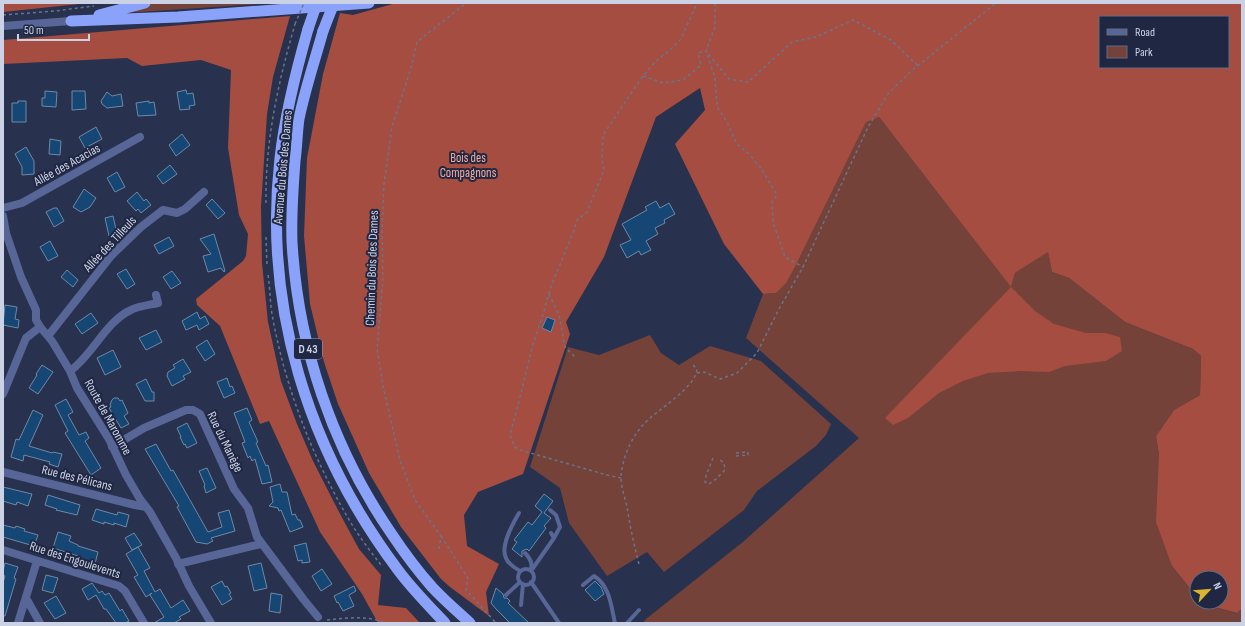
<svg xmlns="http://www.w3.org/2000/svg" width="1245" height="626" font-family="'Sofia Sans Condensed',sans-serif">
  <rect width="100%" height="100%" fill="#28314d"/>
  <path fill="#744239" d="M154,3H273L124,13Z
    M879,117L1011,286L1015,273L1048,251L1052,272L1069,278L1125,322L1193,349L1201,356L1200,395L1174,410L1156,436L1159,455L1172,566L1197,597V602H1201L1203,604L1236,613L1242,608V623H643L646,619L744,541L859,438L746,338L763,294L776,293L797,263L866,121Z
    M650,335L661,353L679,365L710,346L761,361L831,424L826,435L816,446L757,491L744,510L664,572L647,552L607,576L569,523L560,488L530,467L568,347L599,355Z"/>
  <path fill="#a44d40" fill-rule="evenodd" d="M3,3H89L3,12Z
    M396,3H1242V608L1237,613L1203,604L1201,602H1221V578H1197V597L1172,566L1156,522L1159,455L1156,436L1174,410L1200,395L1201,356L1193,349L1125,322L1069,278L1052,272L1048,252L1015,273L1011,287L1035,311L1054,324L1086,333H1105L1120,337L1122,351L1106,361L1065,366L1049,372L1020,371L988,373L963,381L939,393L908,418L893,425L885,418L1011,287L879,117L866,122L797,263L786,283L776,293L763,294L724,244L675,144L705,110L700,88L656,117L604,257L566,322L570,334L523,474L478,492L464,515L467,546L499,564L486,592L489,616L450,587L441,579L401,527L369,473L338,404L324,362L310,304L304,236L307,158L323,74L340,13L353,15ZM1100,17H1228V67H1100Z
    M290,16L273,77L267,114L261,207L262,263L268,322L281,381L297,424L313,461L339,512L359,549L381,575L378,605L406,608L420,623H378L362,594L320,532L269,421L260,424L220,326L197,305L196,299L243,261L246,256L248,234L239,215L228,148L231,70L201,60L142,66L127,58L3,64V40Z"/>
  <path fill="#154674" stroke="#6f89a6" d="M186,90L187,94L193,93L195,105L189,106L190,109L180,110L177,92Z
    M45,91L57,92L56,107L42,106V98H45Z
    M72,91H85L86,109L72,110Z
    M107,92L112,96L121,94L123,106L107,108L102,104L101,101Z
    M18,101H26V122H12V103H18Z
    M149,101V103L154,102L156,115L138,116L136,103Z
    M96,127L102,139L85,148L79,137Z
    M182,134L190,145L176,156L169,145Z
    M50,139L61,141L60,155L49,154Z
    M26,147L34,161V174L22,175V167L15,154Z
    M170,165L177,174L163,184L157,176Z
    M117,172L125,187L115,192L107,178Z
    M84,189L96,198L90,207L81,212L73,207Z
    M137,192L144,201L146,199L151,205L141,213L138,209L136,211L127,201Z
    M212,199L225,213L218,219L206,205Z
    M656,201L660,208L669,203L675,214L664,220L665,223L655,228L658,234L646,241L651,250L641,255L639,251L627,258L620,245L631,240L622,224L647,210L645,207Z
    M54,208H57L64,221L54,227L46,212Z
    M113,216L117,234L109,236L105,218Z
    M214,234L225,271L224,272L221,268L208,272L203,256L211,254L200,239Z
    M169,237L174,246L159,254L154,245Z
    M50,241L58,256L48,261L40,247Z
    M126,269L135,284L127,289L117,274Z
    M67,270L78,280L73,287L61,277Z
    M172,271L181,283L171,289L163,277Z
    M5,305L17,307L15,319L19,320L18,328L3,325Z
    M197,312L200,319L205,316L209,324L199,330L197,325L186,330L182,321Z
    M91,313L98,323L82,334L75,324Z
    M547,317L555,320L551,332L542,328Z
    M156,330L162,342L146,350L139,338Z
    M207,340L215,354L205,361L196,347Z
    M113,350L121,367L105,375L97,358Z
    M183,359L191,372L183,376L185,379L172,386L167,376L168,372L175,368L173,365Z
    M42,365L53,372L38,394L29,388L37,375L36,374Z
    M227,378L230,387L232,386L235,393L224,398L217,382Z
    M146,379L152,392H154V401H145L136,384Z
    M114,398H118L120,401L122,400L128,413L124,416L129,424L121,428L109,408L111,407L110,405L112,400Z
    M66,399L73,412L68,415L79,435L86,432L89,438L85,441L101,468L91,475L65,433L68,431L55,405Z
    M247,408L252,420L249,422L258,442L256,443L266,466L268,465L272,482L262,484L255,459L252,461L250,456L248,458L242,443L245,442L234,413Z
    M33,410L43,415L29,446L52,453L53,452L62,454L58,467L49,464L50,462L24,455L23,461L11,457L16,439L19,440Z
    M187,423L197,443L187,448L185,444L184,445L180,437H181L177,428Z
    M156,444L171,471L173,470L208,532L222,527L218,513L229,510L235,531L211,538L213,541L207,544L196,542L177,507L179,506L145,449Z
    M207,468L216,488L206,493L204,486L205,485L199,471Z
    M280,484L282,492H287L292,515L295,514L298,520H300L303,527L290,532L281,510L279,511L278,508L269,506L273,502L270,487Z
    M3,487L32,494L28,506L17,502L16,505L3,501Z
    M544,494L553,501L544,513L551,518L544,526L546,528L529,551L527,549L522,551V557L512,549L517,542L514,540L528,522L532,525L542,512L535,506Z
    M48,495L80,505L77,515L56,510L57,509L45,505Z
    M96,509L117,515L118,512L129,515L126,527L114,523V525L104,522V524L92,520Z
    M3,525L15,528L16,526L25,529L24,531L38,535L34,546L3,537Z
    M58,532L71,536L69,541L78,545V546L98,552L95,564L80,559L81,557L53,548Z
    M134,533L142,545L132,550L125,538Z
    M306,543L310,562L302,563V560L298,561L294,546Z
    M138,547L150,568L144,571L155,592L160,589L171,608L183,600L190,611L179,617L181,619L174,623H154L164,617L150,595L152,593L146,597L134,577L138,575L126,554Z
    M5,563L18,567L14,578L16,579L5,616H3V583L5,576L3,575V571Z
    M261,563L267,588L254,591L248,566Z
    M322,569L332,584L321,591L312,576Z
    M46,575L58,578L53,593L42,590Z
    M222,581L225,587L227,586L231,593L229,594L232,599L222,605L211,587Z
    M595,581L601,587L604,594L595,601L585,590Z
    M92,583L99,593L102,591L105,595L109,593L120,611L122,609L129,621L125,623H116L106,609H104L96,595L88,600L82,589Z
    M354,586L356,591L349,595L354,606L343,611L338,602L337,603L334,596Z
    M496,588L503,594L504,598H507L510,601L508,603L529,623H510L496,609L491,603Z
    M271,593L282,595L280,613L269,611Z
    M56,596L66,613L55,619L44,603Z"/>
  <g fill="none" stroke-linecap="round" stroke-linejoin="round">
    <path stroke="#6c748c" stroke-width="1.5" stroke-dasharray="3 3" stroke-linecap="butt" d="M715,3V27L706,51L715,78L717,107L727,122L737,144L748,153L761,168L777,195L772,202L773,222L785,257L803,267
      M3,15L55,11L94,6
      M643,76L663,83L683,80L701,65L698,53L706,51L729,79L748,82L792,42L816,37L853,20L891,40L918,66
      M266,203C265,142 278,83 295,24
      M266,237L267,265
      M268,275C270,288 270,301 272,314C285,388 313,459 351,523C360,538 371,552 381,565
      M549,294L559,315L565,347L576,358
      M697,373L704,372L720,379L737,373L757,353L779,309L803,267L868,127L888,94L910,72L996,3
      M736,456L748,455V452L736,453
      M713,458L706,476L705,482L709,484L716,479L725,470L724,463L720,460
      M621,478L607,475L520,450L515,447L510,435L519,401L533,344L544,311L550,289L573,233L577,220L587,212L604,170L602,159L603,135L640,80L655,62L671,49L681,39L697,3
      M441,536L468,578L466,590L496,623
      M439,549L441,536L415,500L400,460L384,391L377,349L383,278L382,230L384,184L392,127L411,68L417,42L466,3
      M639,564C634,545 630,526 627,507C625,498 621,487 621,477C622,459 631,438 643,425C656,410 696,388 697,369L692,364
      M327,620C347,618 367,615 385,623"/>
    <path stroke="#576697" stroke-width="4" d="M550,510L556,515L560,527L554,538
      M519,513C513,523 500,547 506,558C508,564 515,568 520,571
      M525,553C529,557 533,562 531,569
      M518 577a8 8 0 1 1 16 0a8 8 0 1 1-16 0Z
      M531,571L554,538L551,533
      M531,582L559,623
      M583,585L594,576C610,586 611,606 615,623
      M506,595L520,582
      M521,605L523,584
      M627,623L639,610"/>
    <path stroke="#576697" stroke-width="8" d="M3,208L22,203L140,137
      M3,216L6,233L21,277L36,310V320L41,328L52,341L70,371L77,388L109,439L126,475L140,499L150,512L176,558L189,586L211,623
      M48,336L111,256L141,227L163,210L177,213L185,209L204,192
      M70,371C92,356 106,321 131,310C139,306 149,305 158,303L156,295
      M3,394L26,338L40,327
      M112,447L144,428L186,410H193L200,414L234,489L248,508L257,537L304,600L318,617
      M3,472L135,505L146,507
      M3,550L119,586L125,591L144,623
      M178,564L261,544
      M26,598L40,623
      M18,623L37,561"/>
    <path stroke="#576697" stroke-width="8" d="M3,26L71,21"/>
    <path stroke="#8aa2f9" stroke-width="11" d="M99,15L145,3
      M71,21L178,17L369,3
      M308,29C296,71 285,114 280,158C263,307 308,450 398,570C412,589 429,606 445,623
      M323,31C315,60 305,89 299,119C297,132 297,147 295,161C293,187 291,215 292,242C298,346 332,447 391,533C403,551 417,570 432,587C444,600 457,611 470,623"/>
    <path stroke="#6c748c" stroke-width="1.5" stroke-dasharray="3 3" stroke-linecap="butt" d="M295,24L304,3"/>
    <path stroke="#8aa2f9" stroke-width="11" d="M308,29L317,3
      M323,31L334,3"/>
  </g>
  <g text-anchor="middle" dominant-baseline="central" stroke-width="4" stroke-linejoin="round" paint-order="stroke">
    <rect fill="#1f2742" stroke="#989fb4" stroke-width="1" x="294" y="339" width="28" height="20" rx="3"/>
    <g font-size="12" font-weight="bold" fill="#ccd2e5">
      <text x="308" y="349">D 43</text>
    </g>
    <g font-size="13" fill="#f3ab9d" stroke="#1f2742">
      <text x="468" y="158">Bois des<tspan x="468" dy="15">Compagnons</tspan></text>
    </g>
    <g font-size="13" fill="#ccd2e5" stroke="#1f2742">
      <text transform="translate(67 165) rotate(-29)">Allée des Acacias</text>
      <text transform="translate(283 167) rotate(-85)">Avenue du Bois des Dames</text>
      <text transform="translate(110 244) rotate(-47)">Allée des Tilleuls</text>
      <text transform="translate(372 268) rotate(-88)">Chemin du Bois des Dames</text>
      <text transform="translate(108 417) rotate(61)">Route de Maromme</text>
      <text transform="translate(225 442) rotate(64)">Rue du Manège</text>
      <text transform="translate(77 478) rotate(14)">Rue des Pélicans</text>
      <text transform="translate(75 560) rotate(18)">Rue des Engoulevents</text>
    </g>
  </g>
  <rect width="1245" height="626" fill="none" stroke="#ccd2e5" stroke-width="8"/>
  <rect x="1099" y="16" width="130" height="52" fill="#1f2742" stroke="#646b83"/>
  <rect x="1107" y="29" width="20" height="6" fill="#576697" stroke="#646b83"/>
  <text x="1135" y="36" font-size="12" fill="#ccd2e5">Road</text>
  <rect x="1107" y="46" width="20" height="12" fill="#744239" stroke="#646b83"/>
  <text x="1135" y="56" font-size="12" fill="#ccd2e5">Park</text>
  <g transform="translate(1209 590) rotate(64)"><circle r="19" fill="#1f2742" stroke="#646b83"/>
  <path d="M0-3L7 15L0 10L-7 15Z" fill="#dab333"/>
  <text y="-6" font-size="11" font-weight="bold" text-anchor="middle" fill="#ccd2e5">N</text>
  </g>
  <path d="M18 34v6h71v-6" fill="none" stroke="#ccd2e5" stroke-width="2"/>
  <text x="24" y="34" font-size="12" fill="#ccd2e5" stroke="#1f2742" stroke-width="3" paint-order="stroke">50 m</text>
</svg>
